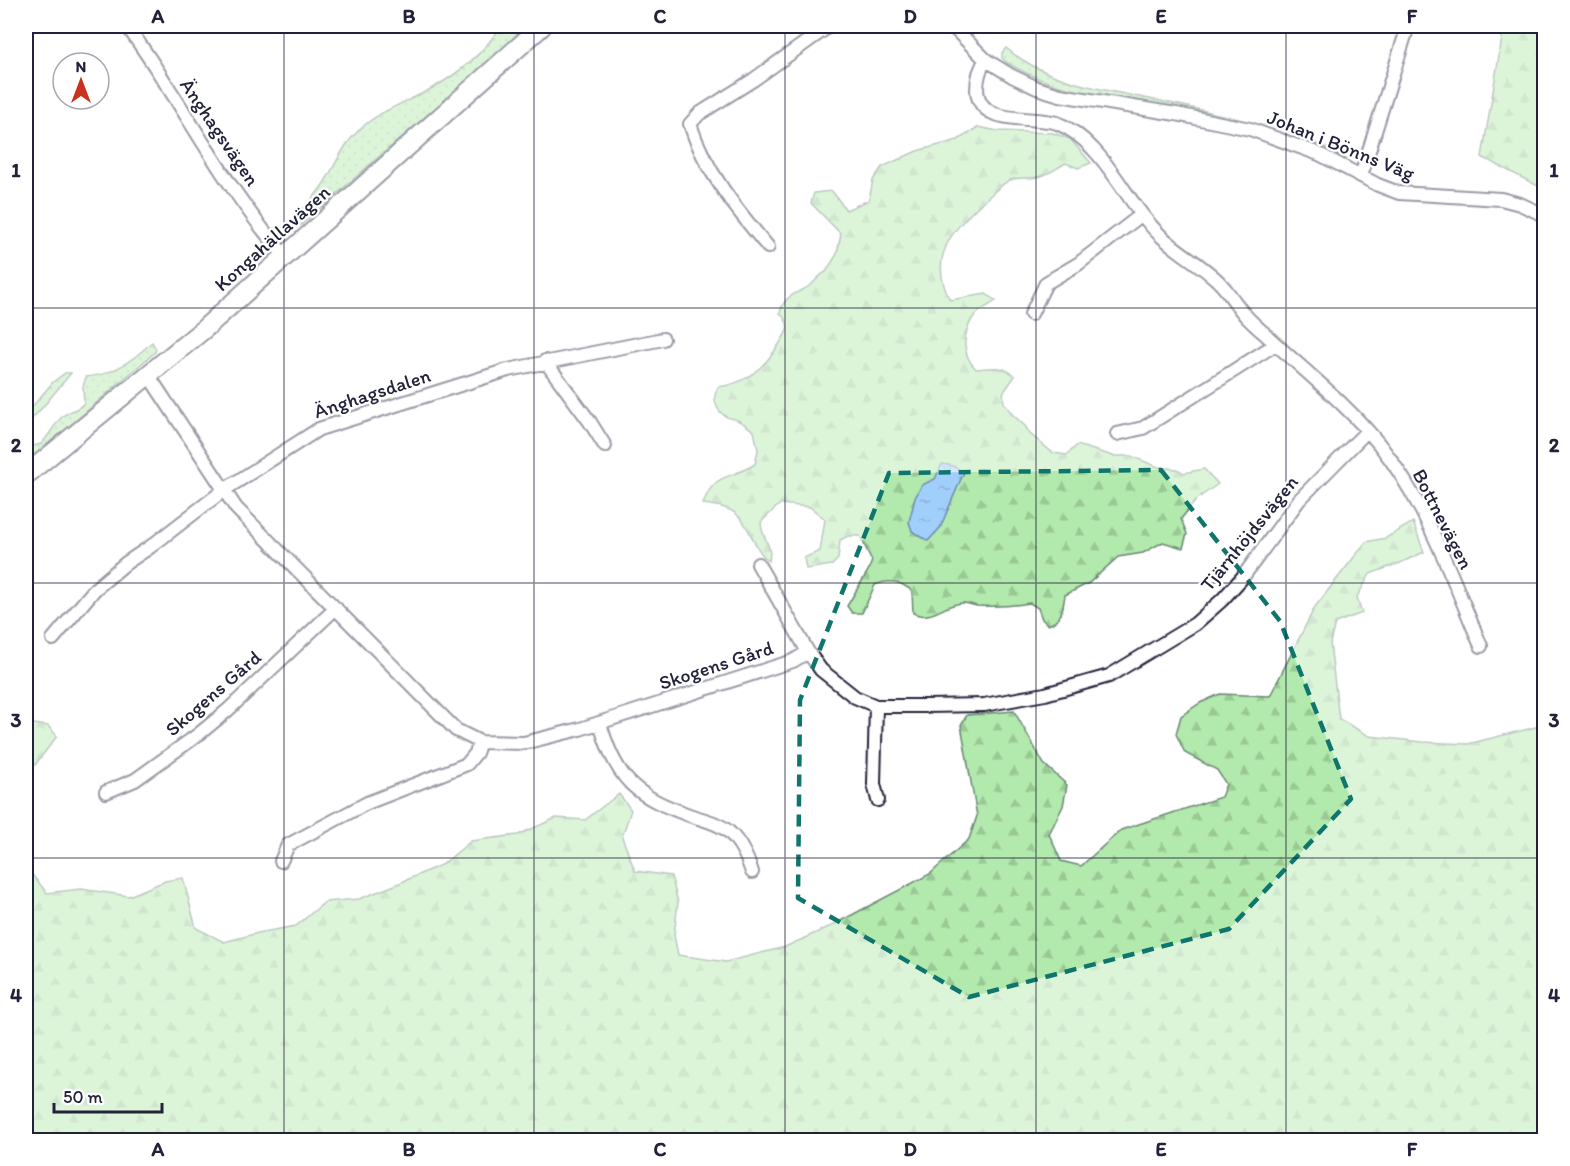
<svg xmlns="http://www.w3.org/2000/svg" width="1570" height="1166" font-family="Itim,sans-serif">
  <defs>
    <pattern id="grass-dots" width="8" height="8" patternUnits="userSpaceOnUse" patternTransform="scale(1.5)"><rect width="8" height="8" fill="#b2e9ac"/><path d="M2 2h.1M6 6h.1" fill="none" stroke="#99c895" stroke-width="1.8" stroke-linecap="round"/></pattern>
    <pattern id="forest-firs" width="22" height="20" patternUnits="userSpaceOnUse" patternTransform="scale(1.5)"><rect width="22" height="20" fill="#b2e9ac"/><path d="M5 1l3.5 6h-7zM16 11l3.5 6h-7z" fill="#99c895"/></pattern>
    <pattern id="water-ripples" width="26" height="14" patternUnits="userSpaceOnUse" patternTransform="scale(1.5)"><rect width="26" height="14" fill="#a1cffc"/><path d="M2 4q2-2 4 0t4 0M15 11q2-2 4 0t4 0" fill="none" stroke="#8ab1d9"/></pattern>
  </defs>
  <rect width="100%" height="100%" fill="#fff"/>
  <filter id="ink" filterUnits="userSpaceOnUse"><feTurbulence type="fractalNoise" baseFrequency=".0167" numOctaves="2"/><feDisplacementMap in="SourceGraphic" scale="12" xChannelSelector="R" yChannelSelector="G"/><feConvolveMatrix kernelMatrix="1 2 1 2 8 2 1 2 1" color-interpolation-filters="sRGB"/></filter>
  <g filter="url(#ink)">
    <path fill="url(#grass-dots)" stroke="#6a8674" stroke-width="1.5" d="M501,26H529L301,225L290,230L282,228C295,216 310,204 320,189C334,170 341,147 358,131C378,111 405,103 429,90C457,75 484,53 501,26Z
      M1006,48C1049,84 1107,90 1160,101C1204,110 1247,120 1289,135C1309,141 1336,149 1351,163C1337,160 1324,149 1310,144C1285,133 1258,125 1231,118C1153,98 1079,106 1006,62L1002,58V53Z
      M152,342L156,349L155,352L26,464V448L41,444C50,435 54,424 63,416C70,410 79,410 84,403L83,387L86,377C113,375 132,361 152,342Z
      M65,373H71L42,408L26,425V414L53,382Z"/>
    <path fill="url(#forest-firs)" stroke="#6a8674" stroke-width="1.5" d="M1504,26H1515L1544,32V189L1482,157Z
      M978,127L998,131L1053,133L1070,139L1091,163L1078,168L1066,163C1058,167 1047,176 1037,177C1028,179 1019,177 1010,180C1001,184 992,194 984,201C953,228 927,257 950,300L986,294L996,301C989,306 977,311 972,319C962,336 962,355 976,369C992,368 1001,364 1015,376L1003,393L1004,403L1012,414L1025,426L1030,434L1053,453L1067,455L1077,445L1113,456H1131L1158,467L1177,469L1184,473L1204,469L1218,484L1197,499L1181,519L1187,534L1183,548L1163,542L1143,553L1118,557L1089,583L1065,595C1063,608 1062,621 1048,625L1042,619L1038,608L1030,603C1011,606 995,607 977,606C972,605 968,603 963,603C945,603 932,622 913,613L912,591C900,581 889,579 875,585L862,613H852L847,606L868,571L872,561L860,536H848L840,540L838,559L832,565L806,569L804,558L820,551L825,519L810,507L780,504L761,522C761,538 773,544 769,561C762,556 759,551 755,543C740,513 737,508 703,504C715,471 728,481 755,464L758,450L754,431C749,428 743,422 737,420C734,418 730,419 727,417C715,411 712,398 718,387C746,384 764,368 778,346C787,332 793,326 780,313C784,294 798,294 811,285C817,280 819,275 826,272L837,254L841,234L811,203L814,193L832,191L846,210L869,200L873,180L882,167L917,151L958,140Z
      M1413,522L1424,552L1400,563L1370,574L1357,597L1362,613L1335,623L1330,643L1339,719L1369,736L1422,742L1468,744L1544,725V1140H26V867L47,893L81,889L129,896L165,881L183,878L196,928L224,942L258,933L296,926L325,902L359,899L395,885L443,864L471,841L518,835L556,818L585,820L619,794L631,810L622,837L635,871L671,876L678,902L674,935L678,955L726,962L785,947L831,926L930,874L969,839L977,816L961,725L967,715L1014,711L1044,764L1067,785L1063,806L1049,834L1061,861L1081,866L1121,830L1221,797L1226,784L1217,770L1185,753L1176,734L1181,716L1200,703L1220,694L1270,696L1315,607L1366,542L1386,538Z
      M26,723L48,726L57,736L35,765L26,774Z"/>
    <path fill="url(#water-ripples)" stroke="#6e8aaf" stroke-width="1.5" d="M942,464L953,466L964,472L940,528L928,541L912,531L909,522L915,498L922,485L935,479Z"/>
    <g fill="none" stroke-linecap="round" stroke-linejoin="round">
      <defs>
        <path id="street" d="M127,26C182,101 223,187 286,257
          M952,26L986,60C979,69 977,78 977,90C979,127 1032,115 1057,123C1072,129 1082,137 1093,149C1117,174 1132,207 1157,232C1174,250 1198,262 1217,280C1228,290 1235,304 1245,315C1251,322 1258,328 1265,334C1303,370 1346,403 1379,444C1426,503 1452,578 1481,646
          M986,60L1012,76L1037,88L1060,95L1176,114L1250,129L1319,154L1378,185L1399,193L1501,199L1520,204L1544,215
          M1361,176L1408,26
          M26,218V219
          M768,247C737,210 705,171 690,124L699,114L753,80L829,26
          M1031,314L1046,283L1078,264L1141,215
          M545,361L590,422L605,446
          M149,376L236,508L456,730L480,742L476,753L467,764L367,803L288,845L281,861
          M1117,434L1143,428L1276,344
          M758,564L808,652L821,670L855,697L876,706H926L984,705L1045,694L1109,676L1195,624L1222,600L1242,578L1299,500L1367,431
          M53,639L95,589L126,563L150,547L224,490L319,429L508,370L663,339
          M876,706L874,784L878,800
          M600,723C616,781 637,797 692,816C704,820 719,823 729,832C741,843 747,858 752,872
          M480,742L524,743L580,729L793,661L808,652
          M106,792L135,780L199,734L228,710L336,608"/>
        <path id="secondary" d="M26,475L204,329L542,26"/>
      </defs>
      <use href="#street" stroke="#22223b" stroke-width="16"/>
      <use href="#secondary" stroke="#22223b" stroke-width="22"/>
      <use href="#street" stroke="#fff" stroke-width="12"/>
      <use href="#secondary" stroke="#fff" stroke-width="18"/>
    </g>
  </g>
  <path d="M0 0H1570V1166H0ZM1161,470L1280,621L1351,799L1229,929L969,997L798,898L800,700L889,473Z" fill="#fff" fill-opacity=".55" fill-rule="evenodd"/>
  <path fill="none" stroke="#0f766e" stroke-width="4.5" stroke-dasharray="12 8" stroke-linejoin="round" d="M1161,470L1280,621L1351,799L1229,929L969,997L798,898L800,700L889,473Z"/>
  <path fill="none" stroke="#22223b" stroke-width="1.5" stroke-opacity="0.55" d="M284,26V1140M534,26V1140M785,26V1140M1036,26V1140M1286,26V1140M26,308H1544M26,583H1544M26,858H1544"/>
  <g text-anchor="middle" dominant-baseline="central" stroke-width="4.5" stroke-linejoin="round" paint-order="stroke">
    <g font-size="20" fill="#22223b" stroke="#fff">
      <text transform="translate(220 132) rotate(56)">Änghagsvägen</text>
      <text transform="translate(1341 145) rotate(22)">Johan i Bönns Väg</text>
      <text transform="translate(272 238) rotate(-42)">Kongahällavägen</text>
      <text transform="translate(372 393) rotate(-18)">Änghagsdalen</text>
      <text transform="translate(1443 519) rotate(63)">Bottnevägen</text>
      <text transform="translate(1249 533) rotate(-51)">Tjärnhöjdsvägen</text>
      <text transform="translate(716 665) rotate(-18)">Skogens Gård</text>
      <text transform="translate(213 693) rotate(-41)">Skogens Gård</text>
    </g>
  </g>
  <rect width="1570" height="1166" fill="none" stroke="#fff" stroke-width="66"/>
  <g transform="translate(81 81)"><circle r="28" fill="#ffffff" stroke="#a7a7b1" stroke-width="1.5"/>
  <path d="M0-4.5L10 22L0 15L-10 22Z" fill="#c8321e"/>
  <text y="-9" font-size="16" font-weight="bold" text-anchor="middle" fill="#22223b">N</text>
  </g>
  <path d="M54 1103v9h108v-9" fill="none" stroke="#22223b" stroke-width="3"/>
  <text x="63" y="1103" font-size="18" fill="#22223b" stroke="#ffffff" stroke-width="4.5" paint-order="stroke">50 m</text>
  <rect x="33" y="33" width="1504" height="1100" fill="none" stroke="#22223b" stroke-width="2"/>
  <g font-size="20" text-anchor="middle" font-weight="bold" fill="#22223b">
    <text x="158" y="23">A</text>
    <text x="409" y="23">B</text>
    <text x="660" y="23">C</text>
    <text x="910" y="23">D</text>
    <text x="1161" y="23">E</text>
    <text x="1412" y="23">F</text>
    <text x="16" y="177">1</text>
    <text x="1554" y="177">1</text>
    <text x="16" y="452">2</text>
    <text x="1554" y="452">2</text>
    <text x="16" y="727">3</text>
    <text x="1554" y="727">3</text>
    <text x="16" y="1002">4</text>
    <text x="1554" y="1002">4</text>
    <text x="158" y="1156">A</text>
    <text x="409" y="1156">B</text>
    <text x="660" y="1156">C</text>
    <text x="910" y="1156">D</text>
    <text x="1161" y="1156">E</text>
    <text x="1412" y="1156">F</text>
  </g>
</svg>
